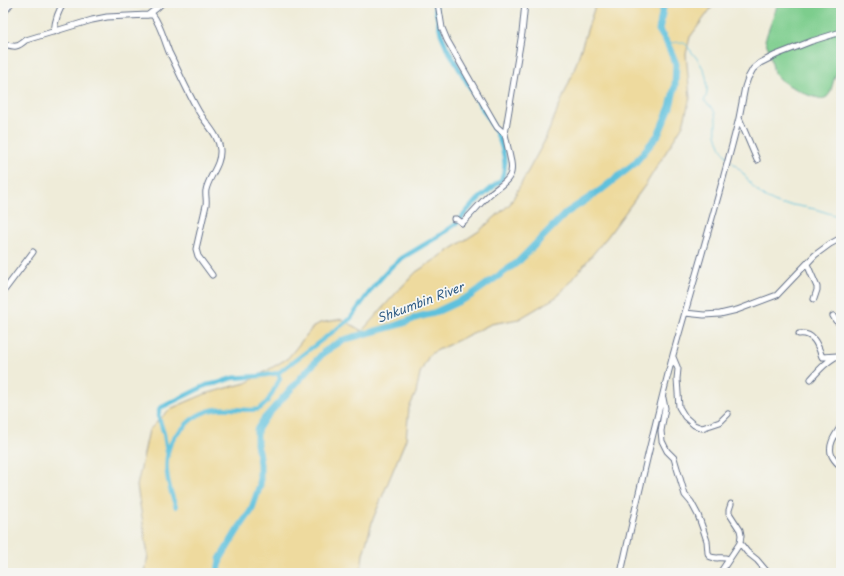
<svg xmlns="http://www.w3.org/2000/svg" width="844" height="576" font-family="'Playpen Sans',sans-serif">
  <rect width="100%" height="100%" fill="#f6f6f2"/>
  <filter id="ink" filterUnits="userSpaceOnUse"><feTurbulence type="fractalNoise" baseFrequency=".025" numOctaves="2"/><feDisplacementMap in="SourceGraphic" scale="8" xChannelSelector="R" yChannelSelector="G"/><feConvolveMatrix kernelMatrix="1 2 1 2 8 2 1 2 1" color-interpolation-filters="sRGB"/></filter>
  <filter id="wash" filterUnits="userSpaceOnUse"><feTurbulence type="fractalNoise" baseFrequency=".012" numOctaves="4" result="noise"/><feDisplacementMap in="SourceGraphic" scale="16" xChannelSelector="R" yChannelSelector="G"/><feGaussianBlur stdDeviation="0.9" result="paint"/><feColorMatrix in="noise" values="0 0 0 0 0 0 0 0 0 0 0 0 0 0 0 0 0 1.4 0 .05"/><feComposite in="paint" operator="in"/></filter>
  <g filter="url(#wash)">
    <rect width="100%" height="100%" fill="#efecd9"/>
    <path fill="#7dcd8d" stroke="#4c7e76" d="M778,3H841V63L835,76L830,93L827,97L822,99L808,95L790,86L779,79L774,73L769,50L765,40Z"/>
    <path fill="#eeda9e" stroke="#84847e" d="M596,3H715L690,37L686,54L690,98L683,125L646,184L608,236L558,296L519,319L491,324L430,354L420,373L416,393L409,408L406,439L373,519L363,554L361,573H145L148,555L137,486L149,430L170,409L205,394L246,383L273,367L288,358L313,327L320,323L342,319L362,331L395,294L416,272L479,231L510,204L544,142L573,73Z"/>
    <g fill="none" stroke-linecap="round" stroke-linejoin="round">
      <path stroke="#5fc1dd" stroke-width="1" d="M667,43L684,42C695,57 707,67 707,86C707,92 707,96 704,101C707,104 711,106 713,109C718,117 715,126 716,134C718,143 722,150 727,157
        M731,161L742,172L755,189L764,197L774,202L782,205H793L815,209L841,217"/>
      <path stroke="#5fc1dd" stroke-width="4.5" d="M167,452L164,434L158,415L160,408L207,385L218,383L232,378L260,376L278,373
        M176,507C168,486 161,460 173,439C175,435 179,431 183,428C192,417 203,411 217,409C228,407 251,412 259,409C269,404 274,388 280,379L278,373L350,319L374,286L391,267L402,258L439,236L456,224L473,204L501,180C509,165 503,147 496,132L447,48L441,34L434,3"/>
      <path stroke="#5fc1dd" stroke-width="7" d="M218,573L220,559L237,531L251,511L260,485V464L257,444V430L264,419L324,352L343,340L401,324L418,317L434,313L470,296L518,262L566,213L601,190L634,164L658,135L670,107L675,86L676,64L667,43L659,30L664,3"/>
    </g>
  </g>
  <g filter="url(#ink)">
    <g fill="none" stroke-linecap="round" stroke-linejoin="round">
      <defs>
        <path id="minor" d="M438,3L442,28L447,40L494,122L497,127L505,134
          M3,14L11,3
          M148,15L157,8L162,3
          M54,32C55,21 57,12 64,3
          M3,44C15,47 17,48 26,40L92,20L107,17L148,15H153C161,26 164,40 169,52C179,72 188,93 199,112C206,124 219,135 220,150C221,165 209,176 206,190C205,194 207,200 206,205L196,249L198,256L212,275
          M757,160L739,118L745,87L748,78L753,69L760,63L776,55L812,41L841,32
          M454,219H457L462,223C472,214 480,203 490,194C496,188 505,184 509,177C512,173 512,168 511,162L505,134L522,33L525,3
          M807,264L817,287V290L814,299
          M3,292L33,252
          M685,313L704,315L720,314L737,310L777,295L815,255L830,244L841,238
          M833,316L836,321L841,323
          M799,334C814,332 818,346 822,357L837,356
          M673,357L678,369L677,379L679,407L685,417L694,425L702,428L720,422L728,414
          M811,379C818,371 830,357 841,355
          M663,398L665,408L661,431L662,441L667,451L674,458L685,495L691,502L698,515L703,529L707,541L708,553L709,556C715,560 721,556 729,559
          M841,426C835,435 827,446 832,456C835,461 836,463 841,466
          M731,504L729,510V513L740,530L741,535L740,543L747,552L757,560L768,573
          M621,573C637,500 654,427 673,355C695,276 719,198 739,118
          M720,573L740,543"/>
      </defs>
      <use href="#minor" stroke="#657189" stroke-width="7"/>
      <use href="#minor" stroke="#fff" stroke-width="5"/>
    </g>
  </g>
  <g text-anchor="middle" dominant-baseline="central" stroke-width="3.5" stroke-linejoin="round" paint-order="stroke">
    <g font-size="12" font-style="italic" fill="#2f5b84" stroke="#f6f6f2">
      <text transform="translate(420 302) rotate(-21)">Shkumbin River</text>
    </g>
  </g>
  <rect width="844" height="576" fill="none" stroke="#f6f6f2" stroke-width="16"/>
</svg>
